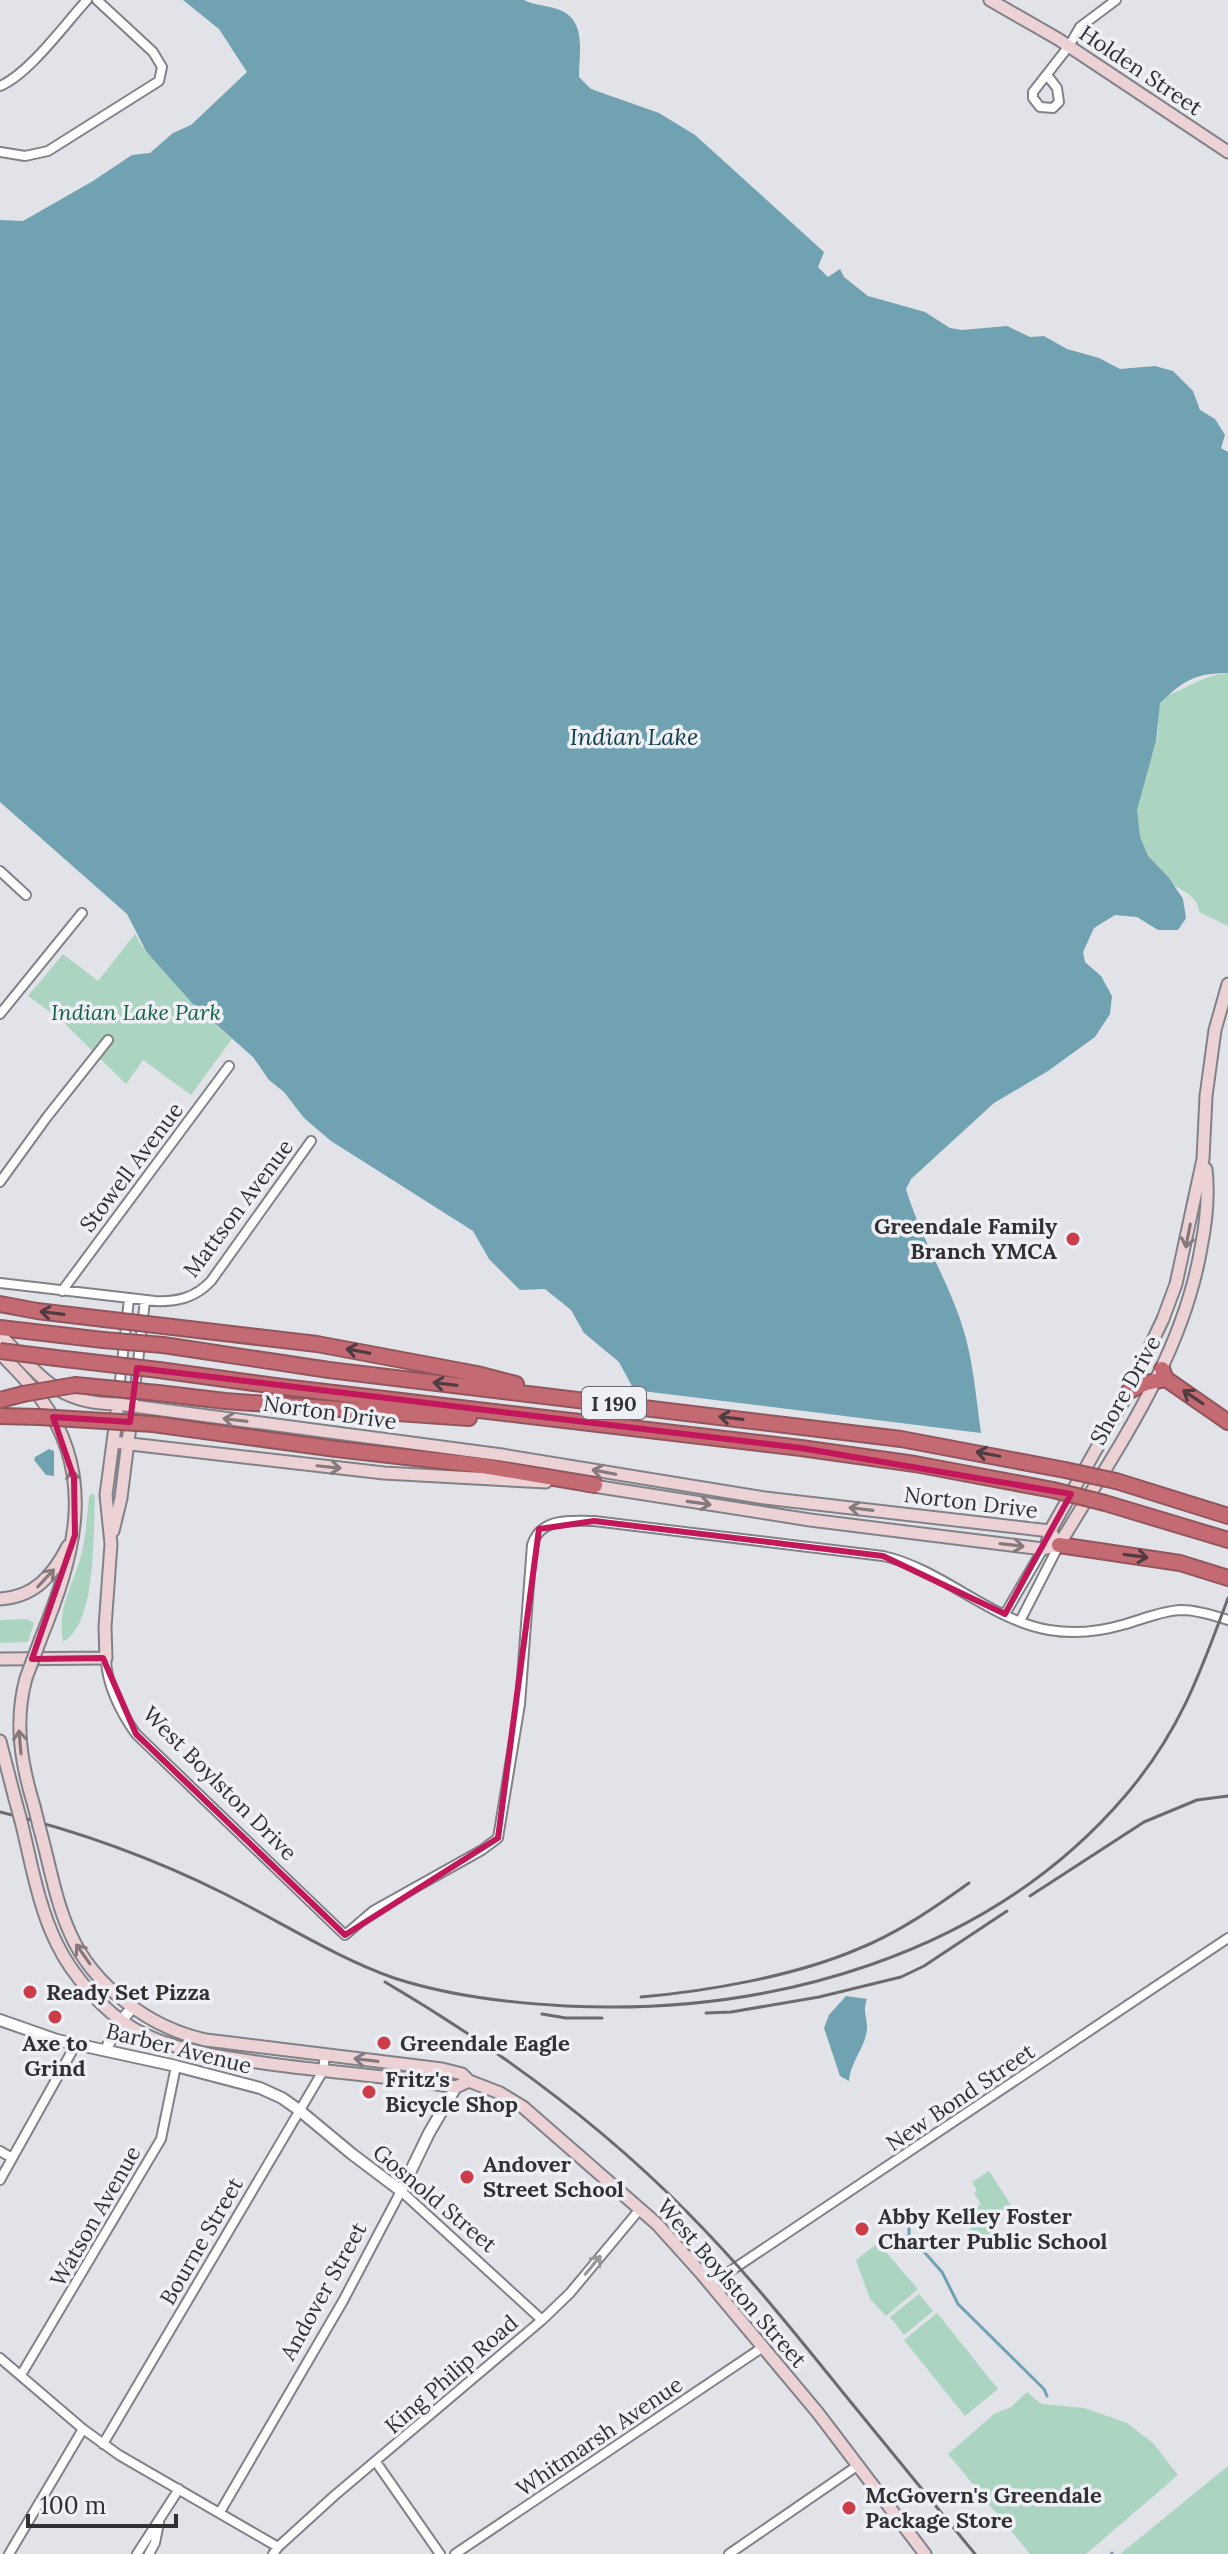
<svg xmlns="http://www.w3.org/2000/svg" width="1228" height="2554" font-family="Lora,serif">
  <rect width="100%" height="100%" fill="#e2e3e9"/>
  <path fill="#abd5c0" d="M1228,673V926L1199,912C1199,894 1176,889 1165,879C1156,871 1143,855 1140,844C1138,834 1136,822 1136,813C1136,775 1167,748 1156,704L1159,698C1185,691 1201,675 1228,673Z
    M135,934L142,946L192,1003L232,1039L191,1095L143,1060L126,1084L61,1020L28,996L63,954L98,981Z
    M93,1493L95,1497C93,1532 97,1624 63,1642C57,1603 73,1588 82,1552C86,1534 87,1515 89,1496Z
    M27,1619L34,1623L28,1642L0,1643V1620Z
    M989,2171L1011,2205L989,2219L1003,2241L986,2252L962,2216L981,2204L974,2193L977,2190L972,2182Z
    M878,2243L918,2289L886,2316L870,2299L856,2260Z
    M919,2294L933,2311L904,2335L890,2317Z
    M937,2313L998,2389L965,2416L904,2340Z
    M1027,2392L1041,2404L1084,2408L1127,2423L1153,2443L1178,2475L1086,2554H1030L948,2454L994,2414L1011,2407Z
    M1228,2466V2554H1120Z"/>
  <path fill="#70a2b2" d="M183,0H524C534,5 543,5 554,8C588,17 579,50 579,77L591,89L659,113L695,135L824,252L818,267L828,277L840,269L844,277L868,296L925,312L950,328L962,330L1007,326L1030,337L1044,336L1067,349L1099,358L1120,369L1155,366L1173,371L1193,391L1200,410L1215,419L1225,435L1221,448L1228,452V673C1195,673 1183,681 1160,703L1156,741L1137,810L1140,837L1148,856L1169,878L1183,899L1186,918L1178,930H1158L1137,917L1115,915L1094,928L1083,952L1085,962L1101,976L1112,996L1110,1014L1095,1037L1048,1071L994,1103L911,1179L906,1189C920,1236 946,1277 961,1322C973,1357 976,1397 981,1433L634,1390L619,1362L584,1333L571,1310L545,1289L520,1290L489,1259L473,1231L331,1141L304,1118L284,1092L269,1080L253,1057L192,1003L159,966L146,951L127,914L0,802V220L23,221L93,181L132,155L150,153L173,133L191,125L247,72L219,29Z
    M49,1449L54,1451V1476L46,1475L34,1460L35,1457Z
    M846,1996L867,1999C863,2010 866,2014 867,2025C868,2045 850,2061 849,2081L840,2076L824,2028L829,2015Z"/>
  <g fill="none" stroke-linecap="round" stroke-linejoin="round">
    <path stroke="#70a2b2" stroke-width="3" d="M909,2213V2235L942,2272L958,2304L1044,2389L1047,2396
      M1111,2554L1112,2553"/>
    <defs>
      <path id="minor" d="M1047,75L1057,88L1059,102L1053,108L1040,107L1033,98V92L1069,46L1080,27L1116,0
        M0,86C29,74 65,24 87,0
        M0,152L25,156L48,151L159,81L162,67L153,52L97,0
        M0,871L26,895
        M0,1014L82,913
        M0,1182L47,1117L108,1040
        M0,1283L155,1301C177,1302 195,1298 211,1281L311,1141
        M62,1291L229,1066
        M119,1390L129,1299
        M133,1406L145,1300
        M1005,1614L1043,1549L1050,1531
        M1020,1621L1059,1545
        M106,1658C106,1684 121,1713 136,1734L345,1935L373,1911L482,1850L498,1838L520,1704L532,1545C540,1518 570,1520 594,1521L883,1556C942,1569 990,1620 1049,1630C1073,1634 1098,1632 1122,1625C1141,1620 1160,1611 1181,1610C1197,1610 1213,1615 1228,1620
        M0,2151L12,2158
        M0,2180L76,2044
        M711,2284L1228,1938
        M0,2358L83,2429L119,2455L278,2547
        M21,2375L161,2139L176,2066
        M103,2444L323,2071L325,2055
        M376,2462L440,2554
        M220,2512L343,2301L401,2191L542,2320
        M9,2554L83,2429
        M137,2554L179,2489
        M149,2554L155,2543L159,2523
        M273,2554L278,2547L334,2496L542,2320L570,2293L640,2209
        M455,2554L763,2347
        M729,2554L857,2466"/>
      <path id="tertiary" d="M0,2020L57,2040L176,2066L260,2088L282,2098L299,2110L352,2154L401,2191L429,2133L456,2087
        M106,2050L116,2027L132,2008"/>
      <path id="secondary" d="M990,0L1058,39L1228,152
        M0,1335C41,1375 55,1404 118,1404L502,1455L765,1498L1050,1531L1059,1545
        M0,1353C14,1368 29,1382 41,1399C98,1477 74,1557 41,1638
        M113,1442L384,1473L546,1482
        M587,1485L810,1520L1043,1549L1059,1545
        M113,1531L121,1498L131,1418
        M1050,1531L1129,1391L1163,1319L1176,1284L1203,1159L1206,1096L1215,1030L1228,984
        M1059,1545C1115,1451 1182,1359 1201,1248C1206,1223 1209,1195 1206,1169
        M0,1599C35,1597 53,1575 68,1546
        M0,1659L106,1658L105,1627L111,1544L106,1495L118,1404
        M26,1678C14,1722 21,1763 34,1806
        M0,1741L15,1799
        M21,1821C31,1861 38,1906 57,1944C72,1975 103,2011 134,2029C171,2050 215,2056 257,2062C323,2072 390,2076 456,2087L469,2081
        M39,1826C49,1861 55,1900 70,1933C93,1986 150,2028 206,2040L442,2069L462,2074L469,2081L500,2093L523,2107L657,2224L701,2273L818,2413L925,2554"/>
      <path id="motorway" d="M0,1304L37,1311L104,1319
        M164,1326L317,1344L477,1374L516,1384
        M0,1328L103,1340
        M163,1345L329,1370L901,1439L1065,1470
        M56,1358L99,1363
        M1162,1369L1166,1379L1228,1422
        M159,1370L283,1387L801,1448L915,1464L1053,1490
        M1129,1391L1146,1383L1166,1379
        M158,1393L225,1401L469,1418
        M0,1400L23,1394
        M0,1416L39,1417
        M153,1424L336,1449L477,1465L595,1485
        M1116,1481L1228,1516
        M1105,1503L1228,1540
        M1059,1545L1180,1563L1228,1578"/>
    </defs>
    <use href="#minor" stroke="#818287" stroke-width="12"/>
    <use href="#tertiary" stroke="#818287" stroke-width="14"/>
    <use href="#secondary" stroke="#818287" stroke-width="15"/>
    <use href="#motorway" stroke="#91565d" stroke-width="18"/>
    <use href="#minor" stroke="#fff" stroke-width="8"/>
    <use href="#tertiary" stroke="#fff" stroke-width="10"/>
    <use href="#secondary" stroke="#edd2d5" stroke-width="11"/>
    <use href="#motorway" stroke="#c46a73" stroke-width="14"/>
    <path stroke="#6a6b6e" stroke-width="3" d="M0,1812C78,1831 153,1858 225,1894C281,1922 335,1957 394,1978C449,1996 509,2003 566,2006C770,2016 988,1956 1125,1796C1179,1733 1200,1674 1228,1598
      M1030,1896L1144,1822L1197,1800L1228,1796
      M385,1982C494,2046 598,2122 687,2212C744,2269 794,2332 845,2395C888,2448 932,2501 975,2554
      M641,1997C709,1991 795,1976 858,1949C898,1933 934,1908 969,1883
      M706,2013L731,2012L819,1997L901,1977L924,1966L1007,1911
      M542,2014L566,2018H602"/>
    <defs>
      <path id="secondary-bridge" d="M26,1678L41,1638
        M15,1799L21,1821
        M34,1806L39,1826"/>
      <path id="motorway-bridge" d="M104,1319L164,1326
        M103,1340L163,1345
        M0,1351L56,1358
        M99,1363L159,1370
        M23,1394L75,1385L158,1393
        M39,1417L153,1424
        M1065,1470L1116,1481
        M1053,1490L1105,1503"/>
    </defs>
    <use href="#secondary-bridge" stroke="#818287" stroke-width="15" stroke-linecap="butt"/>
    <use href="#motorway-bridge" stroke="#91565d" stroke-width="18" stroke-linecap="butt"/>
    <use href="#secondary-bridge" stroke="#edd2d5" stroke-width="11"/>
    <use href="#motorway-bridge" stroke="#c46a73" stroke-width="14"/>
  </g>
  <defs><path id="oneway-shaft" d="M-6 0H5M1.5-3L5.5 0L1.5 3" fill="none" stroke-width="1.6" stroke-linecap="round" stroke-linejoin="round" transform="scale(2)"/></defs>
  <g stroke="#86797c">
    <use href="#oneway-shaft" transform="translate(1188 1236) rotate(101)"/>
    <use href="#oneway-shaft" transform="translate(235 1420) rotate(-173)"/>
    <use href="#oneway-shaft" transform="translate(329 1467) rotate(6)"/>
    <use href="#oneway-shaft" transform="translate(604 1472) rotate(-169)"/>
    <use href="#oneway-shaft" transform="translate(73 1481) rotate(-96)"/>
    <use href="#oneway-shaft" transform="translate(699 1503) rotate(8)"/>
    <use href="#oneway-shaft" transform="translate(861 1509) rotate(-173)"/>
    <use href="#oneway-shaft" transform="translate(1012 1545) rotate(7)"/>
    <use href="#oneway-shaft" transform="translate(46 1578) rotate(-47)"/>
    <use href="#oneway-shaft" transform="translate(20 1742) rotate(-95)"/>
    <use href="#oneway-shaft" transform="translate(83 1954) rotate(-125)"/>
    <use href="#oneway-shaft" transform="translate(366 2060) rotate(-173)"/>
  </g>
  <g stroke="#4e3c40">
    <use href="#oneway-shaft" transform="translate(52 1313) rotate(-173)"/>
    <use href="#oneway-shaft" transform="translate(358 1351) rotate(-169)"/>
    <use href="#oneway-shaft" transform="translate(445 1384) rotate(-173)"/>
    <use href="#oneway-shaft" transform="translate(1193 1397) rotate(-146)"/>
    <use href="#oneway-shaft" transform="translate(731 1418) rotate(-173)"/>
    <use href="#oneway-shaft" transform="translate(988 1454) rotate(-169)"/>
    <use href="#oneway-shaft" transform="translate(1136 1556) rotate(8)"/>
  </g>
  <use stroke="#989899" href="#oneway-shaft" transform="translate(593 2265) rotate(-50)"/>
  <path fill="none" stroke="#c2185b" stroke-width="6" stroke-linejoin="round" d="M137,1368L801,1448L1071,1494L1005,1614L883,1556L594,1521L539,1529L498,1838L345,1935L136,1734L103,1658L32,1659L75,1535L74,1478L53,1417L130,1422Z"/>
  <g fill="#cd3d49" stroke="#eff0f6" stroke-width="3">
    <circle cx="1073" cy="1239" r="8"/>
    <circle cx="30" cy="1992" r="8"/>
    <circle cx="55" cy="2017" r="8"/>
    <circle cx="384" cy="2043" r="8"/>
    <circle cx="369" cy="2092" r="8"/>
    <circle cx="467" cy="2177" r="8"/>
    <circle cx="862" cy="2229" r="8"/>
    <circle cx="849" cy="2508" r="8"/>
  </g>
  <g text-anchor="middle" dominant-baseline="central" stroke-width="7" stroke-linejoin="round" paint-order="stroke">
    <rect fill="#eff0f6" stroke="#6a6a6e" stroke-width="2" x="582" y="1387" width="64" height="32" rx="6"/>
    <g font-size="20" font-weight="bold" fill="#313133">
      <text x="614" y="1403">I 190</text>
    </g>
    <g font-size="22" fill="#313133" stroke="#eff0f6">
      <text transform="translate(1141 70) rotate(34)">Holden Street</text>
      <text transform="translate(131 1167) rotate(-53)">Stowell Avenue</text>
      <text transform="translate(238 1208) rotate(-53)">Mattson Avenue</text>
      <text transform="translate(1125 1390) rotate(-61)">Shore Drive</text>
      <text transform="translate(330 1412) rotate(8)">Norton Drive</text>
      <text transform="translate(971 1502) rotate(7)">Norton Drive</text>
      <text transform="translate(220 1783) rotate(45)">West Boylston Drive</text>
      <text transform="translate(179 2048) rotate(14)">Barber Avenue</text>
      <text transform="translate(960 2097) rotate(-34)">New Bond Street</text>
      <text transform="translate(435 2198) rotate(40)">Gosnold Street</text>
      <text transform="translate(95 2216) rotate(-60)">Watson Avenue</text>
      <text transform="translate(201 2241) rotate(-60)">Bourne Street</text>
      <text transform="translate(732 2283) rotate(49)">West Boylston Street</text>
      <text transform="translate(323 2291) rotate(-61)">Andover Street</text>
      <text transform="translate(451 2374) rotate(-41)">King Philip Road</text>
      <text transform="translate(599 2436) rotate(-34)">Whitmarsh Avenue</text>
    </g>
    <g font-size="22" font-style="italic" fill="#166447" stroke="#eff0f6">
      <text x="136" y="1012">Indian Lake Park</text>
    </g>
    <g font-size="22" font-weight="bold" fill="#313133" stroke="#eff0f6" text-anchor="start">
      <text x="1057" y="1226" text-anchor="end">Greendale Family<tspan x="1057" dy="25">Branch YMCA</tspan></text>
      <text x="46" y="1992">Ready Set Pizza</text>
      <text x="55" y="2043" text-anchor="middle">Axe to<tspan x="55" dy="25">Grind</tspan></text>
      <text x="400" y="2043">Greendale Eagle</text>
      <text x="385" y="2079">Fritz's<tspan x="385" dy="25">Bicycle Shop</tspan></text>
      <text x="483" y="2164">Andover<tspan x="483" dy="25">Street School</tspan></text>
      <text x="878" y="2216">Abby Kelley Foster<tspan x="878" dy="25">Charter Public School</tspan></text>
      <text x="865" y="2495">McGovern's Greendale<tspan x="865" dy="25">Package Store</tspan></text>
    </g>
    <g font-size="24" font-style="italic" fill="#113e4b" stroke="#eff0f6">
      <text x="634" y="736">Indian Lake</text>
    </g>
  </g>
  <path d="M28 2514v12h148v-12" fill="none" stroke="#313133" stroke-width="4"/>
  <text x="40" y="2514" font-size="24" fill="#313133" stroke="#eff0f6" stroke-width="6" paint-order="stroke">100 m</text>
</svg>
